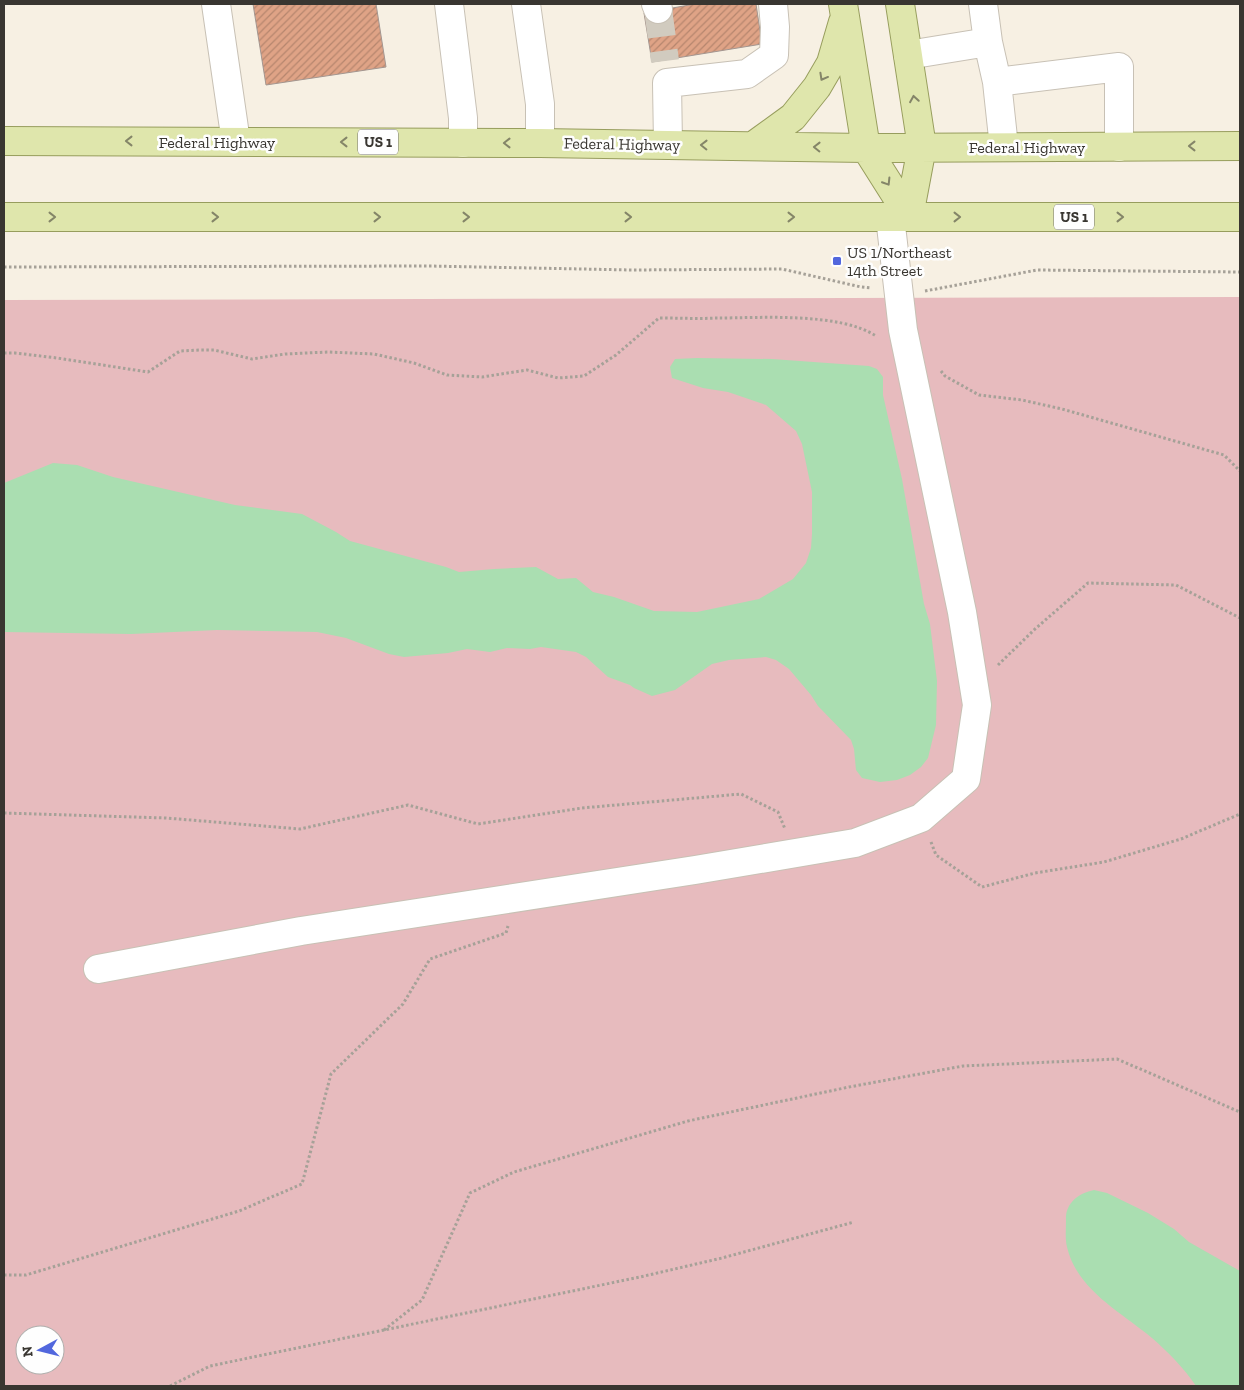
<svg xmlns="http://www.w3.org/2000/svg" width="1244" height="1390" font-family="'Zilla Slab',serif">
  <defs>
    <pattern id="building-hatch" width="6" height="6" patternUnits="userSpaceOnUse" patternTransform="scale(1.25)"><rect width="6" height="6" fill="#dfa386"/><path d="M-1 1l2-2M0 6l6-6M5 7l2-2" fill="none" stroke="#b6866e"/></pattern>
  </defs>
  <rect width="100%" height="100%" fill="#f7f0e3"/>
  <path fill="#e7bbbe" fill-rule="evenodd" d="M1240,297V1386H4V300ZM25,1335H55V1365H25Z"/>
  <path fill="#aadeb1" d="M697,358L772,359L869,366L877,369L883,377V395L902,479L924,604L930,624L937,681L936,725L928,758L921,767L910,775L897,780L880,782L862,778L856,770L854,749L851,740L818,706L811,695L789,669L776,660L766,657L729,660L712,664L675,690L652,696L634,688L630,685L608,677L586,657L576,652L541,647L530,649L507,648L490,652L467,649L448,653L404,657L389,654L346,638L317,632L217,630L131,634L4,632V483L53,463L77,465L113,477L235,505L302,514L336,532L350,541L446,567L459,572L494,569L536,567L558,579L576,578L593,592L614,597L654,611L697,612L759,599L793,579L806,563L811,548L812,534V492L802,444L796,431L766,405L728,392L703,388L672,378L670,367L675,359Z
    M1094,1190L1107,1193L1148,1213L1174,1229L1189,1242L1240,1271V1386H1196C1183,1367 1169,1353 1152,1338C1121,1312 1077,1290 1067,1247C1065,1239 1066,1229 1066,1220C1065,1204 1078,1193 1094,1190Z"/>
  <path fill="url(#building-hatch)" stroke="#a39690" d="M253,4H376L386,67L266,85Z
    M695,4H756L762,44L652,62L644,13Z"/>
  <g fill="none" stroke-linecap="round" stroke-linejoin="round">
    <path stroke="#d1cbbf" stroke-width="28" stroke-dasharray="28 14" stroke-linecap="butt" d="M658,9L665,61"/>
    <defs>
      <path id="minor" d="M216,4L236,142
        M449,4L463,118V143
        M526,4L540,104V143
        M656,4L658,9
        M983,4L988,42
        M908,55L988,42L997,82L1004,147
        M997,82L1119,67V147
        M668,144L667,83L747,74L774,55L775,27L773,4
        M98,969L301,931L695,870L855,843L921,818L966,779L977,705L962,612L903,330L890,217"/>
      <path id="major" d="M843,4L866,148L909,216
        M900,4L922,147L909,216
        M4,141L540,143L866,148L1240,146
        M753,146L793,117L817,87L831,63L843,22
        M4,217H1240"/>
    </defs>
    <use href="#minor" stroke="#c8c1b5" stroke-width="30"/>
    <use href="#major" stroke="#979d5d" stroke-width="30"/>
    <path stroke="#a6a198" stroke-width="3" stroke-dasharray="2.5 2.5" stroke-linecap="butt" d="M4,267L429,266L632,270L782,269L861,287L871,288
      M925,291L1037,270L1240,272
      M4,353H15L57,358L148,372L180,351L200,350H214L252,359L285,354L328,352L374,354L414,363L447,375L482,377L527,370L558,378L584,376L616,355L659,318C679,318 698,319 717,318C761,318 839,312 876,336
      M941,371L945,376L979,395L1022,400L1062,409L1224,455L1240,471
      M998,665L1035,629L1088,583L1176,585L1240,618
      M4,813L166,818L300,829L408,805L478,824L582,808L741,794L778,812L785,829
      M931,842L936,855L982,887L1035,873L1104,862L1181,839L1240,814
      M4,1275H26L239,1211L302,1184L331,1074L403,1004L430,959L506,933L508,926
      M384,1330L422,1300L470,1193L514,1172L688,1121L849,1087L963,1066L1117,1059L1240,1112
      M170,1386L210,1366L640,1277L722,1258L854,1222"/>
    <use href="#minor" stroke="#fff" stroke-width="28"/>
    <use href="#major" stroke="#dfe6ac" stroke-width="28"/>
  </g>
  <defs><path id="oneway-chevron" d="M-2-3.5L2.5 0L-2 3.5" fill="none" stroke-width="1.6" stroke-linecap="round" stroke-linejoin="round" transform="scale(1.25)"/></defs>
  <g stroke="#848568">
    <use href="#oneway-chevron" transform="translate(823 77) rotate(119)"/>
    <use href="#oneway-chevron" transform="translate(914 99) rotate(-99)"/>
    <use href="#oneway-chevron" transform="translate(129 141) rotate(-180)"/>
    <use href="#oneway-chevron" transform="translate(344 142) rotate(-180)"/>
    <use href="#oneway-chevron" transform="translate(507 143) rotate(-180)"/>
    <use href="#oneway-chevron" transform="translate(704 145) rotate(-179)"/>
    <use href="#oneway-chevron" transform="translate(1192 146) rotate(180)"/>
    <use href="#oneway-chevron" transform="translate(817 147) rotate(-179)"/>
    <use href="#oneway-chevron" transform="translate(887 182) rotate(58)"/>
    <use href="#oneway-chevron" transform="translate(52 217)"/>
    <use href="#oneway-chevron" transform="translate(215 217)"/>
    <use href="#oneway-chevron" transform="translate(377 217)"/>
    <use href="#oneway-chevron" transform="translate(466 217)"/>
    <use href="#oneway-chevron" transform="translate(628 217)"/>
    <use href="#oneway-chevron" transform="translate(791 217)"/>
    <use href="#oneway-chevron" transform="translate(957 217)"/>
    <use href="#oneway-chevron" transform="translate(1120 217)"/>
  </g>
  <rect fill="#5267dd" stroke="#fefefe" stroke-width="2" x="832" y="256" width="10" height="10" rx="2.5"/>
  <g text-anchor="middle" dominant-baseline="central" stroke-width="5" stroke-linejoin="round" paint-order="stroke">
    <g fill="#fefefe" stroke="#74726e" stroke-width="1">
      <rect x="358" y="129.5" width="40" height="25" rx="4"/>
      <rect x="1054" y="204.5" width="40" height="25" rx="4"/>
    </g>
    <g font-size="15" font-weight="bold" fill="#393631">
      <text x="378" y="142">US 1</text>
      <text x="1074" y="217">US 1</text>
    </g>
    <g font-size="16" fill="#393631" stroke="#fefefe">
      <text x="217" y="142">Federal Highway</text>
      <text transform="translate(622 144) rotate(1)">Federal Highway</text>
      <text x="1027" y="147">Federal Highway</text>
    </g>
    <g font-size="16" fill="#393631" stroke="#fefefe" text-anchor="start">
      <text x="847" y="252">US 1/Northeast<tspan x="847" dy="18">14th Street</tspan></text>
    </g>
  </g>
  <rect width="1244" height="1390" fill="none" stroke="#393631" stroke-width="10"/>
  <g transform="translate(40 1350) rotate(263)"><circle r="24" fill="#fefefe" stroke="#afaeac"/>
  <path d="M0-4L9 19L0 12L-9 19Z" fill="#5267dd"/>
  <text y="-8" font-size="14" font-weight="bold" text-anchor="middle" fill="#393631">N</text>
  </g>
</svg>
